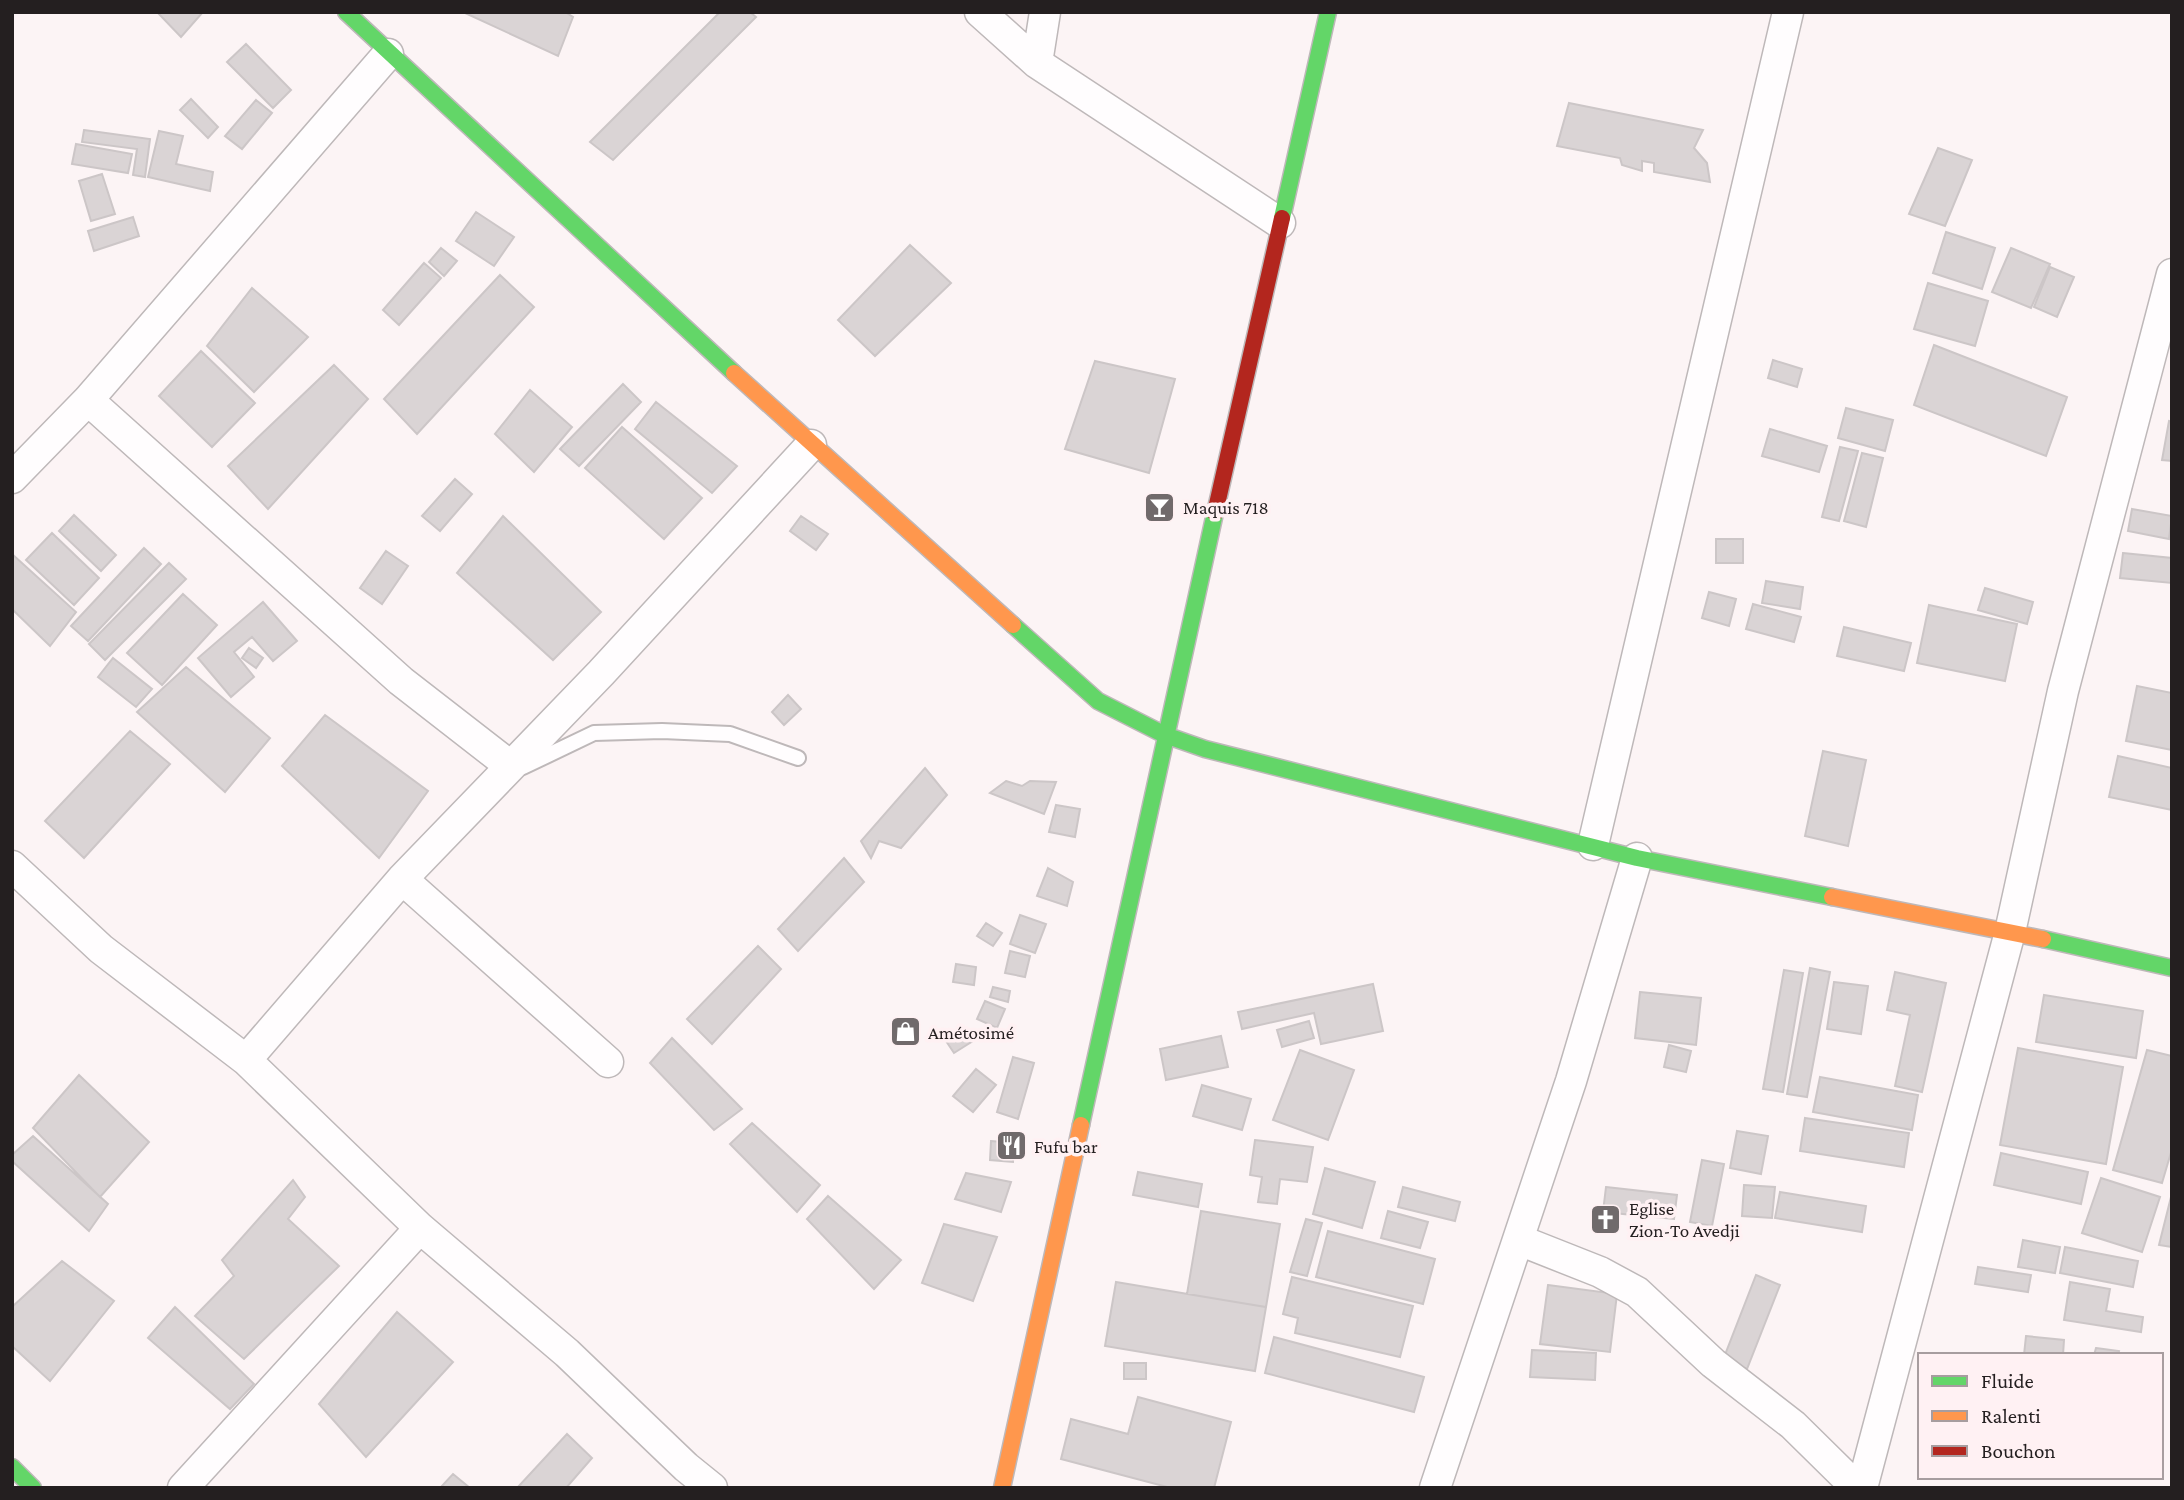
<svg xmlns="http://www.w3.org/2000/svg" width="2184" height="1500" font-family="'Crimson Pro',serif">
  <rect width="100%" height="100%" fill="#fcf4f5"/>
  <path fill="#dad4d5" stroke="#ccc6c7" stroke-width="2" d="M157,12H203L181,37Z
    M463,12H565L573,17L558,56Z
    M720,12H750L756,17L613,160L590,142Z
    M246,44L291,90L273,108L227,62Z
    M191,99L218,127L208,138L180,110Z
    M256,100L272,113L242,149L225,136Z
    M1569,103L1703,130L1694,148L1707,163L1710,182L1654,172V163L1642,161V171L1622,165L1620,158L1557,146Z
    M84,130L150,139L145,177L133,175L137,149L82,142Z
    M159,131L183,136L176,164L213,172L210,191L148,177Z
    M76,144L132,154L128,173L72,164Z
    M1938,148L1972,160L1945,226L1909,214Z
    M102,174L115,214L91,221L79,181Z
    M476,212L514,237L494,266L456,241Z
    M133,217L139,236L94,251L88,231Z
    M1946,232L1995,248L1982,289L1933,273Z
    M910,245L951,283L875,356L838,320Z
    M441,248L457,261L444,276L429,262Z
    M2011,248L2050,264L2031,308L1992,292Z
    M424,263L441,278L399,325L383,310Z
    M2050,267L2074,277L2057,317L2034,307Z
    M500,275L534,307L417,434L384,399Z
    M1928,283L1988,301L1975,346L1914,329Z
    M252,288L308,337L254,392L207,346Z
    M1934,345L2067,397L2046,456L1914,405Z
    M201,351L255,403L212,447L159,396Z
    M1773,360L1802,369L1797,387L1768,378Z
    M1095,361L1175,379L1149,473L1065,449Z
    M334,365L368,399L268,509L228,466Z
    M623,384L641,402L579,466L560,449Z
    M530,390L572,427L534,472L495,434Z
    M656,402L737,466L712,493L635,429Z
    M1846,408L1893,420L1885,451L1838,438Z
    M2169,421L2172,422V461L2162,460Z
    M622,427L702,498L664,539L585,468Z
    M1770,429L1827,446L1819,472L1762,456Z
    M1840,447L1858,451L1839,521L1822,517Z
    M1862,453L1883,458L1866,527L1844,521Z
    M455,479L472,494L440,531L422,516Z
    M2132,509L2172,516L2169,539L2128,531Z
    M74,515L116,555L101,571L59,531Z
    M503,516L601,612L553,660L457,573Z
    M801,516L828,534L816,550L790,531Z
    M52,533L99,578L74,605L26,560Z
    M1716,539H1743V563H1716Z
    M144,548L161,564L88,641L71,626Z
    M386,551L408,566L382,604L360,588Z
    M2123,553L2172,558V583L2120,578Z
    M12,554L76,612L50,646L12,609Z
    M169,563L186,579L105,660L89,644Z
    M1766,581L1803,587L1800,609L1762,603Z
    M1985,588L2033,602L2027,624L1978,610Z
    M1709,592L1736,599L1729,626L1702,618Z
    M183,594L217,625L162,685L127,653Z
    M263,602L297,641L273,661L252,637L234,652L254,677L231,697L198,658Z
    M1753,604L1801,617L1794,642L1746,629Z
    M1929,605L2017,624L2005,681L1917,663Z
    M1844,627L1911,643L1904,671L1837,656Z
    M249,648L263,658L256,668L242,658Z
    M113,658L152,689L136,707L98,677Z
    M186,667L270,738L225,792L137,712Z
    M2137,686L2172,693V750L2126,741Z
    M788,695L801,709L784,725L772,712Z
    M325,715L428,791L379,858L282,766Z
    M130,731L170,764L84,858L45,821Z
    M1823,751L1866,760L1848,846L1805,836Z
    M2118,756L2172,768V810L2109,797Z
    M925,768L947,795L901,848L879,841L871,858L861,841Z
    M1006,781L1022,786L1030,781L1056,782L1044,814L990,793Z
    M1056,805L1080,809L1075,837L1049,832Z
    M844,858L864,882L798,951L778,929Z
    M1048,868L1073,882L1067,906L1037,896Z
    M1020,915L1046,924L1035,953L1010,944Z
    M986,923L1002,933L993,946L977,936Z
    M758,946L781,969L712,1044L687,1019Z
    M1010,951L1030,956L1025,977L1005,973Z
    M956,964L976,967L974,985L953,982Z
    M1810,968L1830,972L1807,1097L1787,1094Z
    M1784,970L1803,973L1783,1092L1763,1089Z
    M1895,972L1946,983L1922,1092L1895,1086L1910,1015L1887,1010Z
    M1834,982L1868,986L1861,1034L1827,1029Z
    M1373,984L1383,1031L1321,1044L1314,1013L1242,1029L1238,1012Z
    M993,987L1010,991L1008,1002L990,997Z
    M1640,992L1701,998L1696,1045L1635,1038Z
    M2044,995L2143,1011L2136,1058L2036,1042Z
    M985,1001L1005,1009L997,1028L977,1019Z
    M1309,1021L1314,1038L1282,1047L1277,1030Z
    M964,1028L973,1041L954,1053L946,1041Z
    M1221,1036L1228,1067L1166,1080L1160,1049Z
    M672,1038L742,1109L714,1130L650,1063Z
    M1669,1045L1691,1051L1686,1072L1664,1067Z
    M2018,1048L2123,1067L2106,1164L2000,1145Z
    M1300,1050L1354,1070L1328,1140L1273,1120Z
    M2147,1050L2172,1056V1149L2162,1183L2113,1170Z
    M1013,1057L1034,1063L1018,1119L997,1112Z
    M976,1069L996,1085L973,1112L953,1096Z
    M79,1075L149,1142L100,1197L33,1128Z
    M1820,1077L1918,1095L1912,1130L1813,1112Z
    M1202,1085L1251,1099L1242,1130L1193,1116Z
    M1805,1118L1909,1133L1904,1167L1800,1151Z
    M752,1123L820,1185L797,1212L730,1144Z
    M1737,1131L1768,1136L1761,1174L1730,1168Z
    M33,1136L108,1204L89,1231L12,1161V1155Z
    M1255,1140L1313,1147L1307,1182L1280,1179L1277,1204L1258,1202L1262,1177L1250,1175Z
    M991,1141L1014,1143L1013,1162L990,1160Z
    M2001,1153L2088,1172L2081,1204L1994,1185Z
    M1702,1160L1724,1164L1712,1226L1690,1222Z
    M1325,1168L1375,1182L1362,1228L1313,1214Z
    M1138,1172L1202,1184L1198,1207L1133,1195Z
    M966,1173L1011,1182L1001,1212L955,1199Z
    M2101,1178L2160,1197L2142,1252L2082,1233Z
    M293,1180L305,1197L288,1219L339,1266L244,1359L195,1316L234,1276L222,1260Z
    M1744,1185L1775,1187L1772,1218L1742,1216Z
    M1403,1187L1460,1202L1455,1221L1398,1207Z
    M1606,1187L1677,1195L1674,1219L1603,1212Z
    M1780,1192L1866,1206L1862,1232L1775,1218Z
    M2172,1193V1247L2159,1245Z
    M828,1196L901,1260L874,1289L807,1219Z
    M1201,1211L1280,1224L1266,1307L1187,1294Z
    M1388,1211L1428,1222L1420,1248L1381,1238Z
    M1306,1219L1322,1223L1307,1276L1290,1272Z
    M944,1224L997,1237L973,1301L922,1283Z
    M1328,1231L1435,1259L1423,1304L1316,1277Z
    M2023,1240L2060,1247L2055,1273L2018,1267Z
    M2065,1247L2138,1261L2133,1287L2060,1273Z
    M62,1261L114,1301L50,1381L12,1346V1307Z
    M1978,1267L2031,1275L2028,1292L1975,1284Z
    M1756,1275L1780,1285L1747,1369L1723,1360Z
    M1292,1277L1413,1306L1400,1357L1295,1333L1298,1318L1283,1314Z
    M1116,1282L1266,1307L1255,1371L1105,1346Z
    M2070,1282L2110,1289L2106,1311L2143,1317L2141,1332L2064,1320Z
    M1548,1285L1617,1294L1610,1352L1540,1344Z
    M175,1307L254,1384L230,1409L148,1338Z
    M397,1312L453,1362L366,1457L319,1404Z
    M2026,1336L2064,1340L2063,1355H2024Z
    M1274,1337L1424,1377L1414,1412L1265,1373Z
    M2096,1348L2119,1351L2118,1355H2094Z
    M1532,1350L1596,1353L1595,1380L1530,1377Z
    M1124,1363H1146V1379H1124Z
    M1138,1397L1231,1422L1214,1488H1171L1061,1459L1071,1419L1128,1434Z
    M567,1434L592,1458L566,1488H517Z
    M453,1474L470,1488H440Z"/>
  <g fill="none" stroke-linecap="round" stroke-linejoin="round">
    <defs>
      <path id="lane" d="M523,767L594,733L662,731L730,734L798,758"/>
      <path id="street" d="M980,12L1037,63L1280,223
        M1037,63L1045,12
        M88,400L401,681L509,765
        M12,478L88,400L388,54
        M1593,845L1788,12
        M12,866L101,949L246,1060L420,1228L567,1353L686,1467L712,1488
        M402,879L608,1062
        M246,1060L402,879L601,673L811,445
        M1519,1240L1600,1272L1637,1292L1713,1363L1793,1425L1857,1488
        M183,1488L420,1228
        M1435,1488L1571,1081L1637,858
        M1862,1488L2010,932L2063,691L2172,274"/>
      <path id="fast" d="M346,12L734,373
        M1282,218L1328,12
        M1013,625L1098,701L1165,735L1205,749L1637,858L1832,897
        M2043,939L2172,968
        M1081,1125L1215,513
        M12,1467L33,1488"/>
      <path id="slow" d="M734,373L1013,625
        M1832,897L2043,939
        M1002,1488L1081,1125"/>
      <path id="jam" d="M1215,513L1282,218"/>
    </defs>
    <use href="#lane" stroke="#beb8b9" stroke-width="18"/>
    <use href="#street" stroke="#beb8b9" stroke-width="33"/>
    <use href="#fast" stroke="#beb8b9" stroke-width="19"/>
    <use href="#slow" stroke="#beb8b9" stroke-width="19"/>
    <use href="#jam" stroke="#beb8b9" stroke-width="19"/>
    <use href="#lane" stroke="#fffdfe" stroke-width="14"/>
    <use href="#street" stroke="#fffdfe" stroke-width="30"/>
    <use href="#fast" stroke="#63d668" stroke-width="16"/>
    <use href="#slow" stroke="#ff974d" stroke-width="16"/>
    <use href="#jam" stroke="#b3261e" stroke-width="16"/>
  </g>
  <defs>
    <symbol id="bar-square" viewBox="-11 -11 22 22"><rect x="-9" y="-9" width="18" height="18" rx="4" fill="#706a6b" stroke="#fff1f3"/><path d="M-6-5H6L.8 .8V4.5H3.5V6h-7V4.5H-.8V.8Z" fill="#fff"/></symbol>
    <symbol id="shop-square" viewBox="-11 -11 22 22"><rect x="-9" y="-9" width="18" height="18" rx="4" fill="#706a6b" stroke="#fff1f3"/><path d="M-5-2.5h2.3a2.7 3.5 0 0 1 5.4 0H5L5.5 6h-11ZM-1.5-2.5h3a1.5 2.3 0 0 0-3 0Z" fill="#fff"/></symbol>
    <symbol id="restaurant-square" viewBox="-11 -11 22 22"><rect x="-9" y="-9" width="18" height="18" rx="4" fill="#706a6b" stroke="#fff1f3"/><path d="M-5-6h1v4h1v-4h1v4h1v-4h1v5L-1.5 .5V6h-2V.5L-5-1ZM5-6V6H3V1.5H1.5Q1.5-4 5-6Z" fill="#fff"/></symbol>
    <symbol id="church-square" viewBox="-11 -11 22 22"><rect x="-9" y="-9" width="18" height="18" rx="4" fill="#706a6b" stroke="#fff1f3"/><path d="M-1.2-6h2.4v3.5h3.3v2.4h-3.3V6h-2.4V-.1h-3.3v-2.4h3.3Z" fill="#fff"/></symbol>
  </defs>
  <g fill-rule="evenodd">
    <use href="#bar-square" x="1142" y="490" width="35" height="35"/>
    <use href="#shop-square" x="888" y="1014" width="35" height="35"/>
    <use href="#restaurant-square" x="994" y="1128" width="35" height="35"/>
    <use href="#church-square" x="1588" y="1202" width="35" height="35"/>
  </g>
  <g text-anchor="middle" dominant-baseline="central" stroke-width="7" stroke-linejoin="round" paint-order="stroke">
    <g font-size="19" fill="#241f20" stroke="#fff1f3" text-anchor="start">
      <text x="1183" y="507">Maquis 718</text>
      <text x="928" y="1032">Amétosimé</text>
      <text x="1034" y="1146">Fufu bar</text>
      <text x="1629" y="1208">Eglise<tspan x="1629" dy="22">Zion-To Avedji</tspan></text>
    </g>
  </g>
  <rect width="2184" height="1500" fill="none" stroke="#241f20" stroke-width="28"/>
  <rect x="1918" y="1353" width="245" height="126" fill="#fff1f3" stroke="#a79d9f" stroke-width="2"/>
  <rect x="1932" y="1376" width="35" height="10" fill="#63d668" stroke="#a79d9f" stroke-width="2"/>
  <text x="1981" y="1388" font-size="21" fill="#241f20">Fluide</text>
  <rect x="1932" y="1411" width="35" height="10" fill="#ff974d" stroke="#a79d9f" stroke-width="2"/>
  <text x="1981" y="1423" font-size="21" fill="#241f20">Ralenti</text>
  <rect x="1932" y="1446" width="35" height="10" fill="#b3261e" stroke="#a79d9f" stroke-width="2"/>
  <text x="1981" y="1458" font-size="21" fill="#241f20">Bouchon</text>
</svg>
